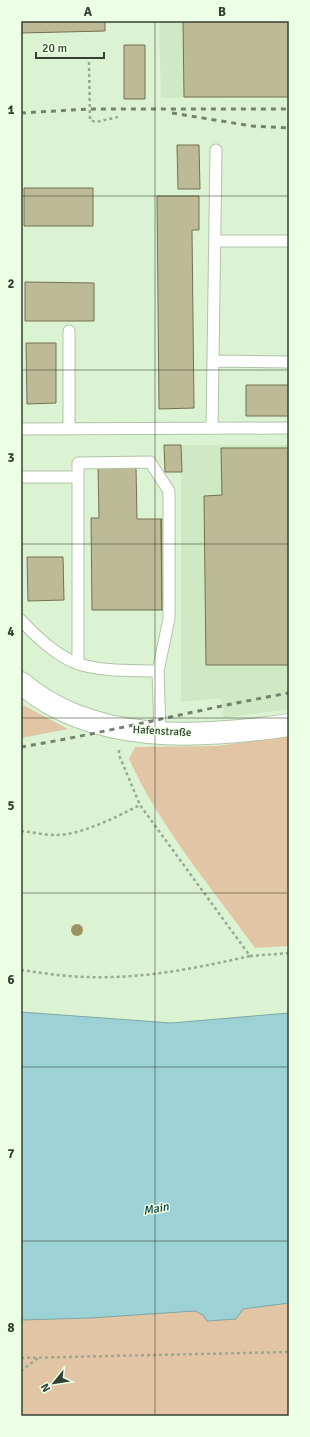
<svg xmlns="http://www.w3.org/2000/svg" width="310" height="1437" font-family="Signika,sans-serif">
  <rect width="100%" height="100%" fill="#dcf3d3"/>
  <path fill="#cee9c3" d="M159,21H289V97L161,98Z
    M181,445H289V709L224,718L221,698L181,702Z"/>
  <path fill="#e2c5a5" d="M23,705L68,729L21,738V709Z
    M289,736V946L255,948C211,887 160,827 129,759L135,747L217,746Z
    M289,1303V1416H21V1320L90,1318L195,1311L203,1315L208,1321L235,1319L243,1309Z"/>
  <path fill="#9cd2d6" stroke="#7da6a5" d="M21,1012L171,1023L289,1013V1303L243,1309L236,1319L207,1321L203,1315L195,1311L90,1318L21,1320Z"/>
  <path fill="#bdbb97" stroke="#737150" d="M21,21H105V31L21,33Z
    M183,21H289V97H184Z
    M124,45H145V99H124Z
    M177,145H199L200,189H178Z
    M24,188H93V226H24Z
    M157,196H199V230H192L194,408L159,409Z
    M25,282L94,283V321H25Z
    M26,343H56V403L27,404Z
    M246,385H289V416H246Z
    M164,445H181L182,472H165Z
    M221,448H289V665H206L204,496L222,495Z
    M98,467H136L137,519H161L162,610H92L91,518H99Z
    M171,518V610H162L161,519Z
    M27,557H63L64,600L28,601Z"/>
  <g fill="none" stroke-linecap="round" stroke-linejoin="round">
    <defs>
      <path id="lane" d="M215,241H289
        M69,331V429
        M214,361L289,362
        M212,428L216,150
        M21,429L289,428
        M21,477H78V664
        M78,477V463L150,462L169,491V619L158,671L160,732
        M21,620C34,635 59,658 79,664C104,672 132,670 158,671"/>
      <path id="street" d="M21,683C93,745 200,738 289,725"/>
    </defs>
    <use href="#lane" stroke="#afc5a6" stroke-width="13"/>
    <use href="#street" stroke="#afc5a6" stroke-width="24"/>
    <path stroke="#98a991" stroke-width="2.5" stroke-dasharray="3 3" stroke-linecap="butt" d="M89,62L90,120L96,122L118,117
      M119,750V755L140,805L250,956L289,953
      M21,831C32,832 44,835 55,835C82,835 116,817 140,805
      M21,970C43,973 66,977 88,977C143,979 197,968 250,956
      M21,1358L289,1352
      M21,1371L38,1358"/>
    <use href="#lane" stroke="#fff" stroke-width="11"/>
    <use href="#street" stroke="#fff" stroke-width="22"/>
    <path stroke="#74826f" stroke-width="3" stroke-dasharray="5 5" stroke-linecap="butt" d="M21,113L89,109H289
      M172,113L252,126L289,128
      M21,747C111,732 199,709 289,693"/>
  </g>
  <circle fill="#9c9262" cx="77" cy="930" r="6"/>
  <path fill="none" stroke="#363f33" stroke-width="1" stroke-opacity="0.55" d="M155,21V1416M21,196H289M21,370H289M21,544H289M21,718H289M21,893H289M21,1067H289M21,1241H289"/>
  <g text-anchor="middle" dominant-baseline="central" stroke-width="3" stroke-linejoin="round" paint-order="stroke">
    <g font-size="11" fill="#363f33" stroke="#ecffe5">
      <text transform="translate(162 731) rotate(3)">Hafenstraße</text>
    </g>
    <g font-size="12" font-style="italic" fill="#02383c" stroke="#ecffe5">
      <text transform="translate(156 1209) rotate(-10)">Main</text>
    </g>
  </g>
  <rect width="310" height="1437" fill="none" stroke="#ecffe5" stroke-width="44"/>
  <g transform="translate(54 1383) rotate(240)" stroke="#ecffe5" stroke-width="3" paint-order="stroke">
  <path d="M0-3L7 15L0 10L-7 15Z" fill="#363f33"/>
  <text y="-6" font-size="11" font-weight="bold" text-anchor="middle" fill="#363f33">N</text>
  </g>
  <path d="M36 52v6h68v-6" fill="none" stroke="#363f33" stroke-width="2"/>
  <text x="42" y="52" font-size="12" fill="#363f33" stroke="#ecffe5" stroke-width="3" paint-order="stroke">20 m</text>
  <rect x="22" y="22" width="266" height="1393" fill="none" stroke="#363f33" stroke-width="1.5"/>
  <g font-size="13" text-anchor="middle" font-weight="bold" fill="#363f33">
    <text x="88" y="16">A</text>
    <text x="222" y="16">B</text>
    <text x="11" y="114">1</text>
    <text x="11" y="288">2</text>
    <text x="11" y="462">3</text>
    <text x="11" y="636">4</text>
    <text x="11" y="810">5</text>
    <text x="11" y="984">6</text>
    <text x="11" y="1158">7</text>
    <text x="11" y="1332">8</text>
  </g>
</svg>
